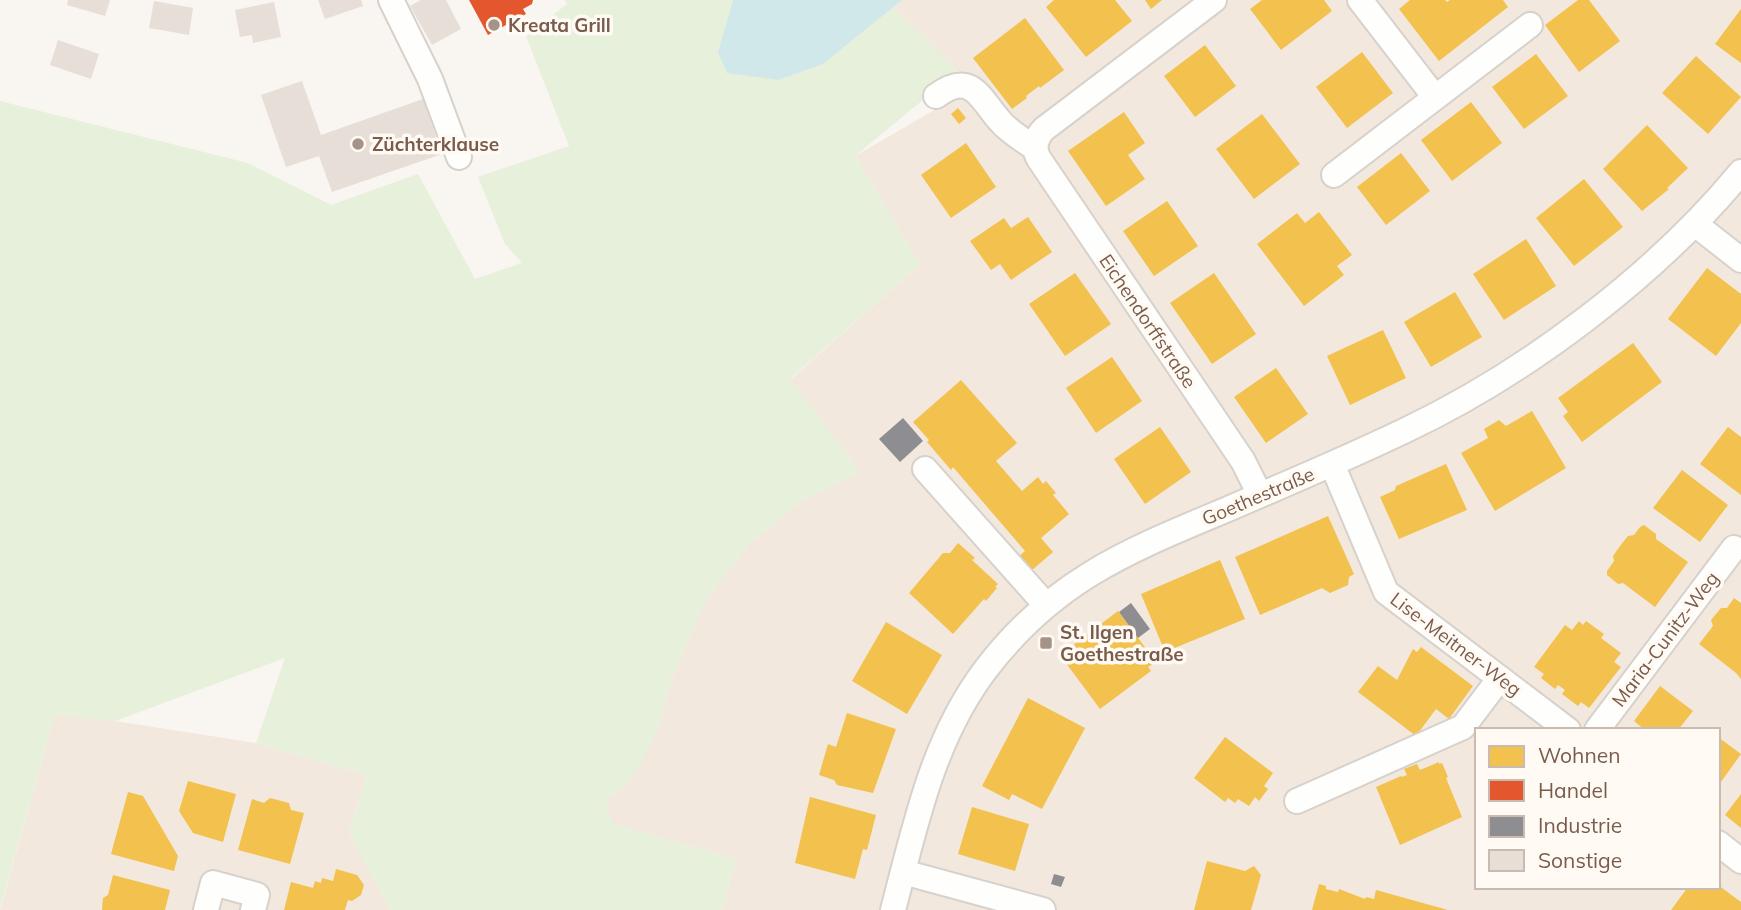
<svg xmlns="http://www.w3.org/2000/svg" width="1741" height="910" font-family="Mulish,sans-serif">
  <rect width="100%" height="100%" fill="#f9f5f0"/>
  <path fill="#f2e8de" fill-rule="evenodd" d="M902,0H1741V910H722L736,859L612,824L605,799L619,792L659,726L671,681L705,601L749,544L803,500L860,472L790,380L920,264L855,156L974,87L893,7ZM1477,730H1718V887H1477Z
    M55,714L115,721L256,743L367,775L349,832L390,910H0Z"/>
  <path fill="#e7f0db" d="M565,0H733L718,52L823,64L893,7L958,71L855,156L920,264L790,379L860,472L803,500L749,544L705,601L671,681L659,726L639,767L619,792L605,799L613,824L736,859L722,910H390L349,832L367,775L256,743L285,658L115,721L55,714L0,908V101L248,163L331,205L418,174L475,279L522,263L505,244L478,177L569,146L526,36L567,4Z"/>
  <path fill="#d0e8ea" d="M733,0H902L823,64L778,80L727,73L718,52Z"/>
  <path fill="#f2c14e" d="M1054,0H1115L1132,21L1086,57L1046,7Z
    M1145,0H1162L1151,9Z
    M1262,0H1324L1332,11L1281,50L1250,9Z
    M1410,0H1445L1447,2L1450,0H1503L1508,7L1439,61L1399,9Z
    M1578,0H1589L1620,41L1579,72L1545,25Z
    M1741,9V63L1715,44Z
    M1025,18L1064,70L1040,88L1039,86L1026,96L1027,98L1012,109L973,58Z
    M1205,45L1236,86L1195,117L1164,76Z
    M1362,52L1393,93L1347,128L1316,87Z
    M1536,54L1568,96L1524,129L1492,87Z
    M1696,56L1741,97L1708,134L1662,93Z
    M1471,102L1502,143L1452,181L1421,140Z
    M958,108L966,118L959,124L951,114Z
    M1124,112L1145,143L1128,155L1145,179L1106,206L1068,151Z
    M1262,114L1300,164L1254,199L1216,149Z
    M1647,125L1688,168L1667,188L1669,189L1642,211L1603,169Z
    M966,143L996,187L951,218L921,175Z
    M1401,153L1430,191L1386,225L1357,187Z
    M1584,179L1623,227L1574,266L1536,218Z
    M1167,201L1198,246L1154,276L1123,231Z
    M1319,212L1352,255L1337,266L1344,275L1304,306L1257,244L1297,213L1305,223Z
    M1028,217L1052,252L1011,280L1000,264L991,270L970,241L1004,218L1011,228Z
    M1526,239L1556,286L1504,320L1473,274Z
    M1707,268L1741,294V323L1716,356L1668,319Z
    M1075,273L1111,324L1065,356L1029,304Z
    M1214,273L1256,334L1212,364L1170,303Z
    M1455,292L1482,337L1431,367L1404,322Z
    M1383,330L1406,378L1350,405L1327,356Z
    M1633,343L1662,382L1582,442L1563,416L1568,412L1558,398Z
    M1112,357L1142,401L1096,433L1066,388Z
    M1276,368L1308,414L1266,443L1234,397Z
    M961,380L1017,443L996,461L1022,491L1038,477L1043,484L1046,481L1056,493L1053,495L1069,514L1041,538L1053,552L1030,572L1018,557L1025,551L953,467L951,470L927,442L929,440L913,422Z
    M1532,411L1566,468L1495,511L1461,453L1488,438L1484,429L1499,420L1506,426Z
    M1160,427L1191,472L1145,504L1114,459Z
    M1728,427L1741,437V495L1700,464Z
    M1446,464L1467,510L1399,539L1380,497L1395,490L1396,486Z
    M1682,470L1728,505L1700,542L1653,508Z
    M1328,516L1354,574L1349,577L1348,585L1330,593L1322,588L1260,615L1235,557Z
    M1644,525L1656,534V539L1688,562L1655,607L1623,583L1618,584L1607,575V571L1614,561L1613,556L1620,546L1628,536L1634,535L1640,527Z
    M958,543L975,558L972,560L998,584L995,587L997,588L986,601L984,599L953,634L909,593L943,553H950Z
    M1220,560L1245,619L1165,652L1141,594Z
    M1734,598L1741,603V679L1736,673L1699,644L1713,626L1711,620L1721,608H1727Z
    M1118,611L1156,662L1148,667L1151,671L1100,709L1060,655Z
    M1579,621L1583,625L1586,621L1604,634L1601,638L1621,653L1614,662L1621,667L1589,708L1581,702L1578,706L1562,694L1565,690L1558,685L1555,689L1541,678L1544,674L1534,667L1565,625L1572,630Z
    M886,622L942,655L907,714L852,681Z
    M1421,647L1473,686L1449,719L1436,709L1416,736L1358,692L1378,666L1397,680L1413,649L1417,652Z
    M1660,686L1693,711L1678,730H1645L1634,721Z
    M1028,698L1085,728L1042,809L1012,794L1009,800L982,786Z
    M847,713L896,729L873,793L837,785L834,780L819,775L828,744L836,747Z
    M1225,737L1273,773L1264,786L1268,789L1259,801L1255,797L1249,806L1238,799L1235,803L1228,798L1225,802L1194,778Z
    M1718,737L1741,754L1718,786Z
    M1439,762V764L1442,763L1448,777L1446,778L1462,817L1400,845L1376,787L1401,776L1402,777L1407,775L1404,769L1417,764L1420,770Z
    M188,781L236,794L223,842L193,833L179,811Z
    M128,792L143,796L178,856L174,871L111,854Z
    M1741,794V828L1725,815Z
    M810,797L876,815L867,850L863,849L855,879L795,863Z
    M270,798L289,803L291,810L304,813L290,864L238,850L252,799L264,803Z
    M972,807L1029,824L1015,871L958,854Z
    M1207,861L1245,871L1254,866L1261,875L1251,910H1194Z
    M336,869L357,875L364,885L361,895L352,901L348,900L345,910H284L291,882L313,888L315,881L321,883L322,878L333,881Z
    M113,875L170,890L165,910H102L103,898L108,895Z
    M1319,884L1326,886V889L1338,892L1339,889L1365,899L1366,897L1374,899L1376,890L1448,910H1312Z
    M1718,885L1741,902V910H1671L1688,887H1718Z"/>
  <path fill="#e4572e" d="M469,0H533L532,4L523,9L526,14L488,35Z"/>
  <path fill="#8d8d92" d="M903,418L923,441L900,462L879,439Z
    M1131,603L1150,629L1138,638L1119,612Z
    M1054,874L1065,877L1061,887L1051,884Z"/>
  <path fill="#e6ded7" d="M68,0H110L105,16L67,5Z
    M318,0H361L363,6L325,19Z
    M421,0H446L461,29L432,45L410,6Z
    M154,1L193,8L189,35L149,28Z
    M274,2L281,37L253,43L252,35L240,37L235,10Z
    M58,40L99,54L91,79L50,65Z
    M302,81L321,135L423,99L442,154L332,192L319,156L286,167L261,95Z"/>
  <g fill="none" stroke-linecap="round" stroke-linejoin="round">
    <defs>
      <path id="minor" d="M391,0L430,79L459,157
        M1214,0L1044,129C1035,138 1033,149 1039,159L1243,461L1260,495
        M1360,0L1434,96
        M936,96C971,70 979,97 1000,121C1009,132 1023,140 1035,148
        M1334,175L1530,25
        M1695,224L1741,260
        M1332,464L1386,592L1568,730
        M925,469L1046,605
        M1597,730L1734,548
        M1297,801L1463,727L1500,678
        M1718,843L1741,861
        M903,872L1043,910
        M206,910L213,883L257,895L253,910
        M893,910C915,827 932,740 986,669C1055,579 1128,551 1228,509C1288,483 1348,458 1406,430C1528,372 1656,275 1741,172"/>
    </defs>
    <use href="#minor" stroke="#d7d1cb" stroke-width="28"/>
    <use href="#minor" stroke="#fefefd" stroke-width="24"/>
  </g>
  <g fill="#a69286" stroke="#fffaf3" stroke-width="2.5">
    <circle cx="494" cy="25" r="7"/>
    <circle cx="358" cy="144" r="7"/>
    <rect x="1039" y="636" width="14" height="14" rx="3.5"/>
  </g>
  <g text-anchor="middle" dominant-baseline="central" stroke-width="7" stroke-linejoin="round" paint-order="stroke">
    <g font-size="19" font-weight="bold" fill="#7a5c4d" stroke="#fffaf3" text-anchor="start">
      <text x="508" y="25">Kreata Grill</text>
      <text x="372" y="144">Züchterklause</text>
      <text x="1060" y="632">St. Ilgen<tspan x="1060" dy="22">Goethestraße</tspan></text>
    </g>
    <g font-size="19" fill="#7a5c4d" stroke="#fffaf3">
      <text transform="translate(1148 321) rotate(56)">Eichendorffstraße</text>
      <text transform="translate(1258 496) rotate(-23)">Goethestraße</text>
      <text transform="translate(1665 639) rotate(-53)">Maria-Cunitz-Weg</text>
      <text transform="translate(1456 644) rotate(37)">Lise-Meitner-Weg</text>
    </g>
  </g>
  <rect x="1475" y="728" width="245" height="161" fill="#fffaf3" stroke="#cabbb1" stroke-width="2"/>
  <rect x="1489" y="746" width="35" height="21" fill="#f2c14e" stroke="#cabbb1" stroke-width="2"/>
  <text x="1538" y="763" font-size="21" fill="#7a5c4d">Wohnen</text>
  <rect x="1489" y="780" width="35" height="21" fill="#e4572e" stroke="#cabbb1" stroke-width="2"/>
  <text x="1538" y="798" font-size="21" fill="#7a5c4d">Handel</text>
  <rect x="1489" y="816" width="35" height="21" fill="#8d8d92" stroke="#cabbb1" stroke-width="2"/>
  <text x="1538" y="833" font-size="21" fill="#7a5c4d">Industrie</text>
  <rect x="1489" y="850" width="35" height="21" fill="#e6ded7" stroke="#cabbb1" stroke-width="2"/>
  <text x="1538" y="868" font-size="21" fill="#7a5c4d">Sonstige</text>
</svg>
